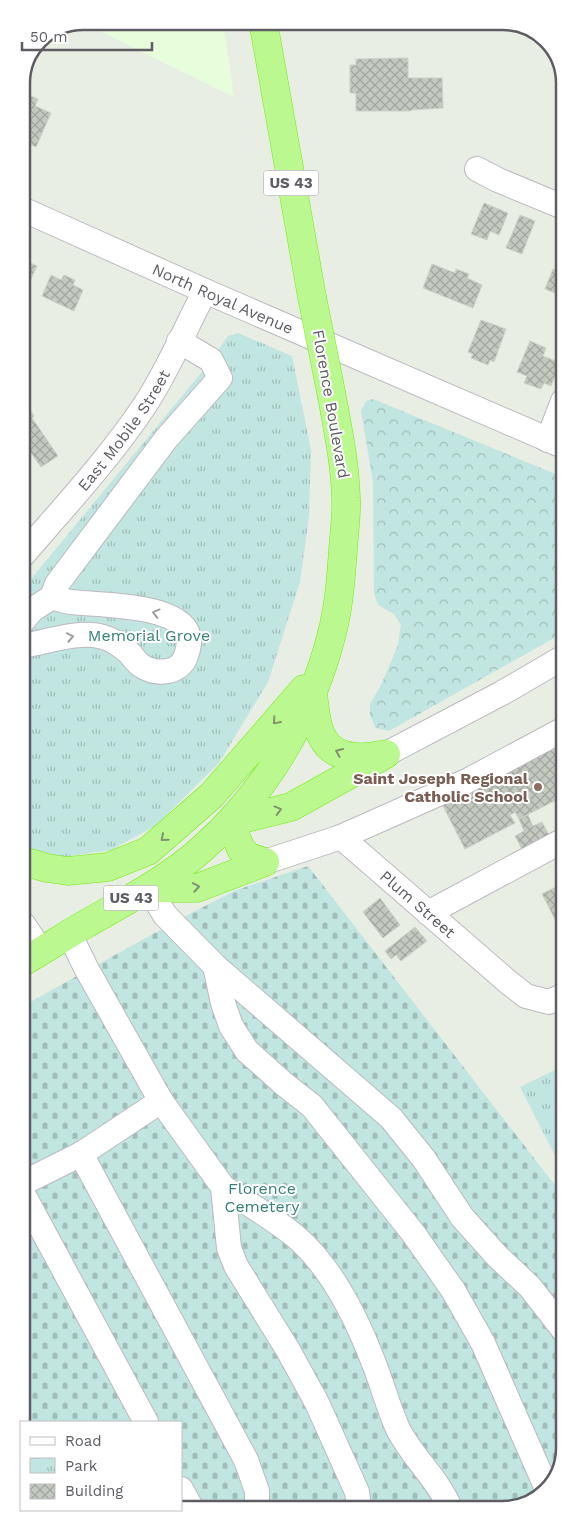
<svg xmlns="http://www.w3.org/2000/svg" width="586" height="1531" font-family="'Work Sans',sans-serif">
  <defs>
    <pattern id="forest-crowns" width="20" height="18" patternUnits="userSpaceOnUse" patternTransform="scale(1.25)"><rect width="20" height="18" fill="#c1e5e0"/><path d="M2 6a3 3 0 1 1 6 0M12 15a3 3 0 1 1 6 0" fill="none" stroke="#a0bdb9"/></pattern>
    <pattern id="cemetery-stones" width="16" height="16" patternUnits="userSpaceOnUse" patternTransform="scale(1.25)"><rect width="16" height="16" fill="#c1e5e0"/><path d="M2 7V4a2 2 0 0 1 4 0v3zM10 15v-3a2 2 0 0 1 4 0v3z" fill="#a0bdb9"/></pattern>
    <pattern id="park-tufts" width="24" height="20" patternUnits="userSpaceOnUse" patternTransform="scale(1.25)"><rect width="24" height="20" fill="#c1e5e0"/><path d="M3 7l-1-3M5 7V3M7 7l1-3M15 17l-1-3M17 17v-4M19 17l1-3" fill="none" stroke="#a0bdb9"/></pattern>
    <pattern id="building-cross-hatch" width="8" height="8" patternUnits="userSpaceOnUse" patternTransform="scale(1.25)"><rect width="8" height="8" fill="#c4c9c0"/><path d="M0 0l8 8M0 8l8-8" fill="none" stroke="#a2a6a0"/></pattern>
  </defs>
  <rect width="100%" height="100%" fill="#e8eee4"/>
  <path fill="#e8fddb" d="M223,21L234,97L81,22L83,21Z"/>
  <path fill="url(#forest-crowns)" d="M373,399L563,477V633L389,731L376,728L370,716V704L381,685L398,645L401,625L394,614L378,605L374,593L373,482L361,411L366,401Z"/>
  <path fill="url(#cemetery-stones)" d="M308,866L564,1197L565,1449L552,1486L520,1508L181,1509V1422H23V1006L180,919L234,891Z"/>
  <path fill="url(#park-tufts)" d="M238,333L292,356L311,450L309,516L300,582L268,682L219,763L155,826L111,850L63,857L23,846L22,590L201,373L228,336Z
    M561,1067L564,1073V1173L520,1087Z"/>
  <path fill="url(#building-cross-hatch)" stroke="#cad3c3" d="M408,58V78H442L443,108L411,110V111H356V93H350V65H356V59Z
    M27,67L32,70L22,91L21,79Z
    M26,94L38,99L35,106L51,113L36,147L21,140V104Z
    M484,203L508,213L499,235L490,231L487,240L471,234Z
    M520,215L535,221L522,254L506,248Z
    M22,259L37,266L26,289L22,287Z
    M432,264L455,273L456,269L469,274L467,278L482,285L473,308L423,288Z
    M553,269L563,272V296L545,289Z
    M51,275L61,280L64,275L75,280L73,285L83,290L74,311L42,296Z
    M481,320L506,329L494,362L490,360L488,365L471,358L473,354L468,352Z
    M530,341L546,348L543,356L560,363L551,386L544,383L541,389L524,383L527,376L517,372Z
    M22,398L34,416L32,418L58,456L41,467L22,440Z
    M564,742V796L519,819L515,812L510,815L515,823L465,849L442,804Z
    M528,815L533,826L542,822L549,835L522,849L515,836L524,831L519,819Z
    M564,855V932L562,933L542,894L556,887L562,865L558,858Z
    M380,898L400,925L383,938L363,912Z
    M415,927L427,941L401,961L396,955L391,959L385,951Z"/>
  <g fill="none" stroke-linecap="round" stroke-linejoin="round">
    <defs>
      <g id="minor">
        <path d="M477,169L498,180L563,207"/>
        <path id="s1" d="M22,209L205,291L563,446"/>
        <path d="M548,440L563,401"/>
        <path id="s2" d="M22,556C64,507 109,459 145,405C168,370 185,329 205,291"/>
        <path d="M22,622L32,610L52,597L57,584L166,439L220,378L211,360L179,341"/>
        <path d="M22,644L28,645C48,641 83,630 103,637C110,639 120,645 126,650C132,654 135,662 142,666C156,675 180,674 186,656C189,647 191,638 186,630C170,604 98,605 71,602C64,601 58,599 52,597"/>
        <path d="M386,754L502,693L564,657"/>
        <path d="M341,837L467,781L564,729"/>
        <path id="s3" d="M265,862L341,837L508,982L526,996L549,1002L564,995"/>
        <path d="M148,888L165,915L215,966L391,1118L424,1159L462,1217L497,1256L530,1287L565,1332"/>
        <path d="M428,913L564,840"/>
        <path d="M23,924L41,951"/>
        <path d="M69,933L86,968L161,1101L223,1187L229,1248L236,1266L288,1350L317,1403L357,1492L359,1508"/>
        <path d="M215,966L223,1003L231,1026L247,1051L284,1084L312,1106L413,1233L453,1290L483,1343L547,1489"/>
        <path d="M81,1154L246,1460L257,1491V1509"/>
        <path d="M23,1183L81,1154L161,1101"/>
        <path d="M223,1187C247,1203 273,1218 295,1236C332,1267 356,1317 373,1361C382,1383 388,1407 398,1429C412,1457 438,1479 450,1508"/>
        <path d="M23,1194L146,1422"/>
        <path d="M181,1489L192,1509"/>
      </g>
      <path id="highway" d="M263,21L312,297
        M313,692C316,722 317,754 355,757C363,758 373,756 382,755
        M230,822L291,807L386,754
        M230,822L241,849L249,857L265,862
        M23,861L47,868L68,871L108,867L148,851L212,795L304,689
        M148,888H197L265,862
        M23,962C44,950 63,937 84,925C126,901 169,879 204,847C267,791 312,714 332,633C339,606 341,578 343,550C344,533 347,515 346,498C345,464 338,430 332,397"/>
    </defs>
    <use href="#minor" stroke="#bcb9c0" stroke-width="26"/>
    <use href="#highway" stroke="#71eb08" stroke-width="29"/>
    <use href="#minor" stroke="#fff" stroke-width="24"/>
    <use href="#highway" stroke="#bbf990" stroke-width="28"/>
    <defs>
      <path id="highway-bridge" d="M312,297L332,397"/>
    </defs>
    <use href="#highway-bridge" stroke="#71eb08" stroke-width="29" stroke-linecap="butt"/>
    <use href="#highway-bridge" stroke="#bbf990" stroke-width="28"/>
  </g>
  <defs><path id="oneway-chevron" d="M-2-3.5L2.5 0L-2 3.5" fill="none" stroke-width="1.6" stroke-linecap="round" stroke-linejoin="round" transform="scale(1.25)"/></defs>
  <g stroke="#9f9da2">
    <use href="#oneway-chevron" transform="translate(156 613) rotate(-165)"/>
    <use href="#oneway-chevron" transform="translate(70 637) rotate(-11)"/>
  </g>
  <g stroke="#7f9373">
    <use href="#oneway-chevron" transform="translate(276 721) rotate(131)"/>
    <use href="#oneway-chevron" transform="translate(339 752) rotate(-156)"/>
    <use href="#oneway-chevron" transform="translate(278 810) rotate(-15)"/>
    <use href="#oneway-chevron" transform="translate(164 838) rotate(139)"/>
    <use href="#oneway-chevron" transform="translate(196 887) rotate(-10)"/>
  </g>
  <circle fill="#8d6e63" stroke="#fff" stroke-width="2" cx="538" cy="787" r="5"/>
  <g text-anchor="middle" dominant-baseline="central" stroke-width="4" stroke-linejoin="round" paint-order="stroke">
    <g fill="#fff" stroke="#8f8d92" stroke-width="1">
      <rect x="263.5" y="170.5" width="55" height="25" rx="4"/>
      <rect x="103.5" y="885.5" width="55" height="25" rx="4"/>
    </g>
    <g font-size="15" font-weight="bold" fill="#5f5c64">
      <text x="291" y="183">US 43</text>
      <text x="131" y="898">US 43</text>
    </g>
    <g font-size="16" fill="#5f5c64" stroke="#fff">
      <text stroke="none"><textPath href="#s1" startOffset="220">North Royal Avenue</textPath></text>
      <text transform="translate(331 404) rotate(80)">Florence Boulevard</text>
      <text stroke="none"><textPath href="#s2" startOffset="162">East Mobile Street</textPath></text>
      <text stroke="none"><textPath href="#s3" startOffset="182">Plum Street</textPath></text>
    </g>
    <g font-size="16" fill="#378179" stroke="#fff">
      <text x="149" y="635">Memorial Grove</text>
      <text x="262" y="1188">Florence<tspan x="262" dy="18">Cemetery</tspan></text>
    </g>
    <g font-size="16" font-weight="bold" fill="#785e54" stroke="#fff" text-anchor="end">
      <text x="528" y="778">Saint Joseph Regional<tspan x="528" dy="18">Catholic School</tspan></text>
    </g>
  </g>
  <path d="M0 0H586V1531H0ZM83 30H503A53 53 0 0 1 556 83V1448A53 53 0 0 1 503 1501H83A53 53 0 0 1 30 1448V83A53 53 0 0 1 83 30Z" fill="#fff" fill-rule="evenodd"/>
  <path fill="none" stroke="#5f5c64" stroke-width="2.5" d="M83 30H503A53 53 0 0 1 556 83V1448A53 53 0 0 1 503 1501H83A53 53 0 0 1 30 1448V83A53 53 0 0 1 83 30Z"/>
  <rect x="20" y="1421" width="162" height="90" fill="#ffffff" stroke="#bfbec1"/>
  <rect x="30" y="1437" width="25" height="8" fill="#ffffff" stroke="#bfbec1"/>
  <text x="65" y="1446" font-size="15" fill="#5f5c64">Road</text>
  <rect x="30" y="1458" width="25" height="15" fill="url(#park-tufts)" stroke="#bfbec1"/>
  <text x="65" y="1471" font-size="15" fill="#5f5c64">Park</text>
  <rect x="30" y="1484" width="25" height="15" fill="url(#building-cross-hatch)" stroke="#bfbec1"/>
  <text x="65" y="1496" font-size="15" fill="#5f5c64">Building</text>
  <path d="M22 42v8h130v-8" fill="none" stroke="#5f5c64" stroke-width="2.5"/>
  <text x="30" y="42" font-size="15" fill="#5f5c64" stroke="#ffffff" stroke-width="4" paint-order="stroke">50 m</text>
</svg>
